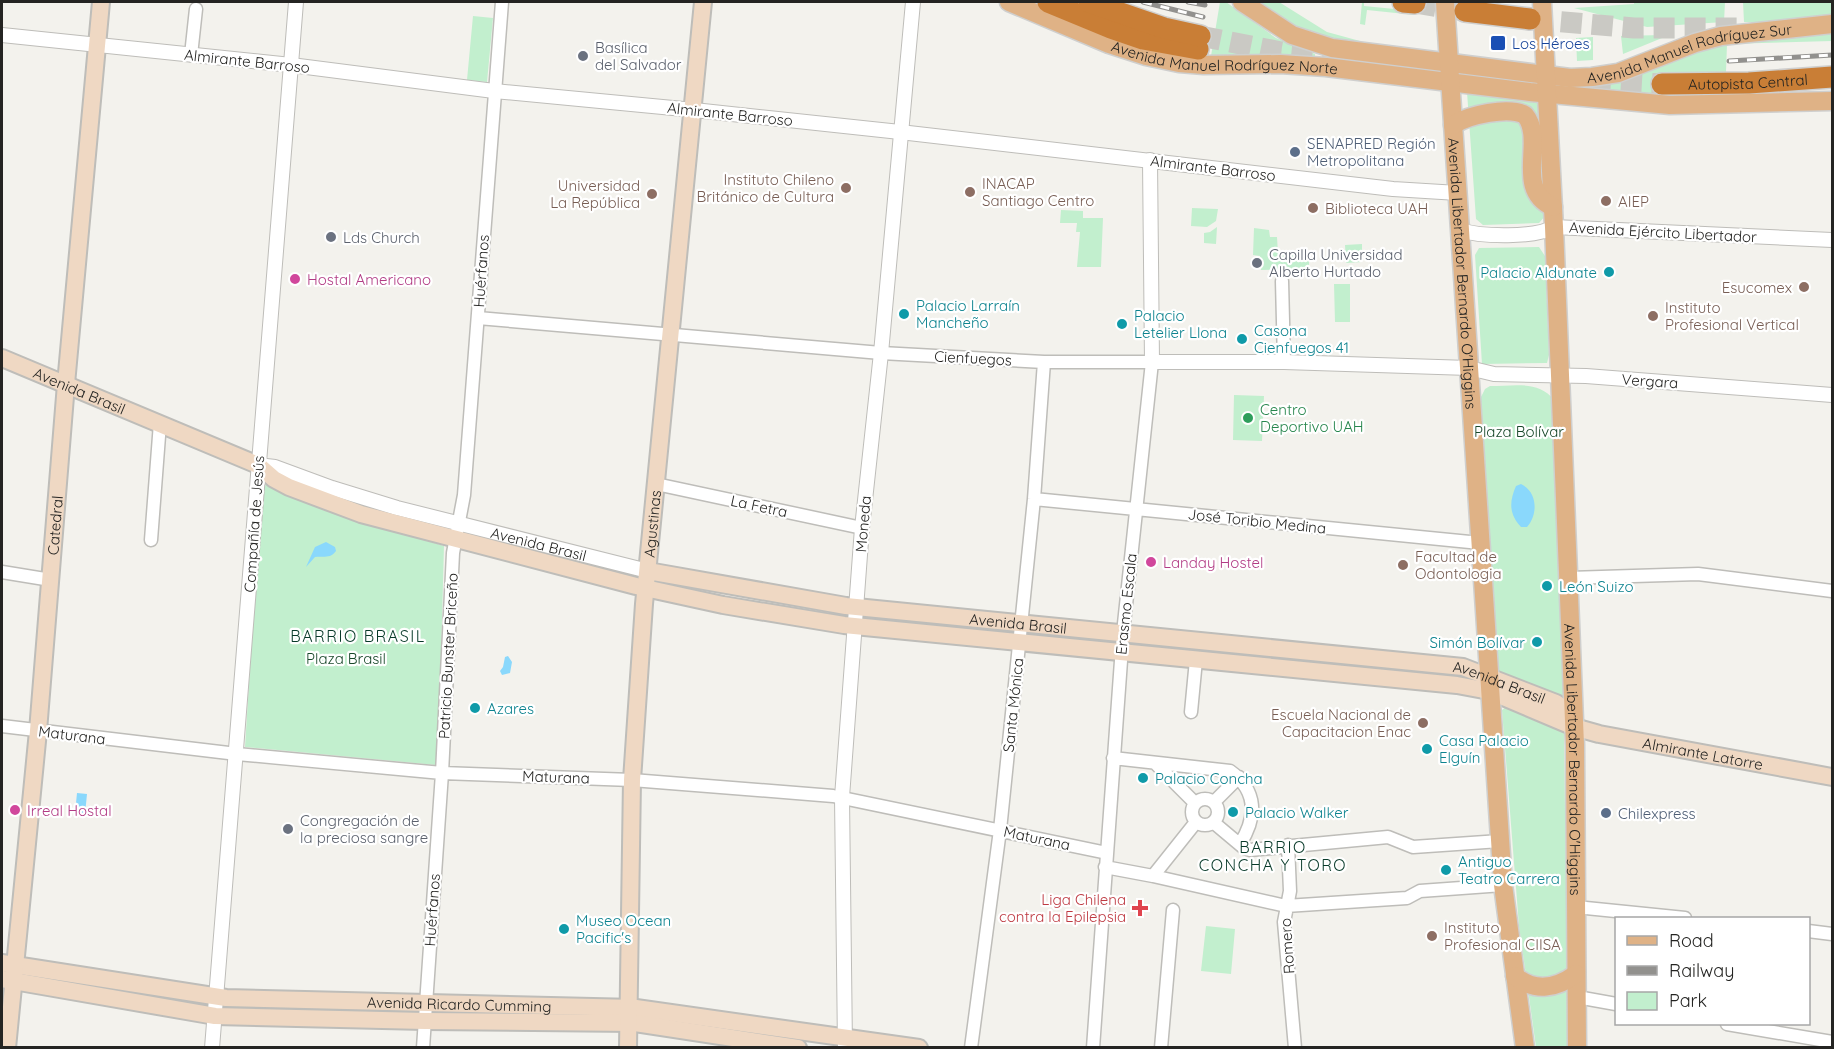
<svg xmlns="http://www.w3.org/2000/svg" width="1834" height="1049" font-family="Quicksand,sans-serif">
  <rect width="100%" height="100%" fill="#f3f2ed"/>
  <path fill="#c2efce" d="M1220,2H1226L1276,38L1315,54V57L1263,55L1211,56Z
    M1255,2H1279L1327,32L1360,41L1359,44L1342,42L1293,27Z
    M1362,2H1364V6L1415,11V15L1367,10L1365,25L1360,24Z
    M1634,2H1725L1724,22L1647,27L1574,8L1634,4Z
    M1743,2H1832V16L1766,23L1744,22Z
    M473,16L493,18L487,82L467,80Z
    M1832,34V41L1727,44L1726,72H1662L1661,95L1580,88L1632,78L1693,52L1714,46Z
    M1662,35V38L1623,54L1621,36Z
    M1593,37V60L1577,61L1576,38Z
    M1467,92L1539,99L1546,215L1539,223L1483,225L1476,219Z
    M1192,208L1218,209L1216,221L1207,227L1191,226Z
    M1061,210L1083,211V218H1103L1101,267H1077L1080,232H1076L1077,223H1060Z
    M1217,227L1216,244L1204,243V233L1210,232Z
    M1254,228L1269,230L1270,237H1277L1278,254L1309,255V269L1261,270L1260,256L1253,255Z
    M1362,244V262L1346,263L1345,245Z
    M1539,247L1545,256L1549,355L1547,363L1482,364L1475,255L1479,248Z
    M1334,284H1350V322H1335Z
    M1490,386C1514,386 1539,380 1554,400L1566,701L1499,675L1480,399L1485,389Z
    M1234,395L1264,396L1262,441L1233,440Z
    M267,484L335,511L444,546L441,657L436,765L245,747L261,492L263,487Z
    M1507,706L1561,728L1564,734L1568,1047H1536L1519,926L1502,710Z
    M1206,926L1235,929L1231,974L1201,971Z"/>
  <path fill="#8ad8fc" d="M1521,484C1538,492 1538,515 1527,527H1521C1509,514 1509,502 1516,486Z
    M326,542L335,547L336,551C330,559 324,556 315,557L306,567L315,547Z
    M508,656L512,662L510,673L502,675L500,671L503,667L505,657Z
    M77,793L87,794L85,814L75,813Z"/>
  <g fill="none" stroke-linecap="round" stroke-linejoin="round">
    <path stroke="#cac9c4" stroke-width="21" stroke-dasharray="21 10" stroke-linecap="butt" d="M1415,3L1465,11
      M1530,19L1634,28H1742
      M1200,36L1281,52L1359,60
      M1590,80L1662,84"/>
    <defs>
      <path id="minor" d="M191,55L196,9
        M1282,281L1284,362
        M478,318L881,353L1044,362H1152L1123,633L1093,1048
        M656,484L862,528
        M1034,499L1480,543
        M151,540L160,423
        M2,572L51,580
        M1569,578L1698,574L1832,591
        M1191,712L1196,660
        M2,726L237,754L442,773L632,780L833,796L1107,853
        M1113,758L1230,771C1258,791 1257,817 1240,844
        M1155,763L1195,803
        M1192 812a13 13 0 1 1 26 0a13 13 0 1 1-26 0Z
        M1214,802L1239,777
        M1213,822L1244,848L1250,850L1388,837L1413,847L1500,841
        M1288,845L1290,891L1284,922L1295,1048
        M1105,867L1153,876L1286,906L1407,898L1420,891L1503,885
        M1153,876L1196,822
        M1576,907L1685,918
        M1808,931L1832,934
        M1577,997L1616,1004
        M1727,1024L1832,1042
        M423,1048L442,773L453,553L464,495L502,2
        M971,1048L1000,830L1034,499L1044,362
        M1161,1048L1173,910"/>
      <g id="tertiary">
        <path d="M2,35L291,65L494,91L694,110L900,132L1393,189L1458,193"/>
        <path d="M1150,160L1152,362H1284L1469,368L1494,374L1586,376L1832,395"/>
        <path d="M1460,230C1481,237 1536,238 1554,227L1832,240"/>
        <path id="s1" d="M258,465L275,467L332,488L397,508L648,571"/>
        <path d="M212,1048L296,2"/>
        <path d="M845,1048L842,797L862,528L881,353L913,2"/>
      </g>
      <g id="secondary">
        <path id="s2" d="M2,358L258,465L274,479L289,487L361,514L636,586L723,605L844,625L1457,685L1489,691L1574,727L1599,734L1832,777"/>
        <path id="s3" d="M648,571L846,606L1463,667L1556,703L1563,708L1574,727"/>
        <path id="s4" d="M2,963L226,998L636,1008L919,1048"/>
        <path d="M2,979L215,1016L425,1021L635,1023L798,1048"/>
        <path id="s5" d="M7,1048L38,731L66,384L101,2"/>
        <path id="s6" d="M628,1048L632,780L644,604L703,2"/>
      </g>
      <g id="primary">
        <path id="s7" d="M1009,2L1109,44L1146,56L1179,63L1204,65L1280,64L1326,67L1530,92L1670,105L1832,101"/>
        <path id="s8" d="M1242,2L1292,35L1332,48L1570,78L1592,77L1618,73L1695,43L1721,36L1832,24"/>
        <path id="s9" d="M1445,2L1503,885L1525,1048"/>
        <path id="s10" d="M1542,2L1554,227L1575,745L1577,1048"/>
        <path d="M1453,125C1468,115 1509,106 1525,115C1546,140 1513,189 1553,207"/>
        <path d="M1515,976C1535,993 1557,988 1576,974"/>
      </g>
      <g id="motorway">
        <path d="M1048,2L1111,28L1143,39L1198,49"/>
        <path d="M1089,2L1164,28L1200,36"/>
        <path d="M1403,2L1415,3"/>
        <path d="M1465,11L1530,19"/>
        <path id="s11" d="M1662,84L1749,83L1832,77"/>
      </g>
    </defs>
    <use href="#minor" stroke="#bebdb9" stroke-width="15"/>
    <use href="#tertiary" stroke="#bebdb9" stroke-width="16"/>
    <use href="#secondary" stroke="#bebdb9" stroke-width="20"/>
    <use href="#primary" stroke="#cfcfce" stroke-width="21"/>
    <use href="#motorway" stroke="#cfcfce" stroke-width="24"/>
    <use href="#minor" stroke="#fff" stroke-width="12"/>
    <use href="#tertiary" stroke="#fff" stroke-width="14"/>
    <use href="#secondary" stroke="#efd8c3" stroke-width="16"/>
    <use href="#primary" stroke="#dfb286" stroke-width="18"/>
    <use href="#motorway" stroke="#c97e36" stroke-width="21"/>
    <defs>
      <path id="rail" d="M1143,2L1203,17
        M1188,2L1205,5
        M1729,61L1832,55"/>
    </defs>
    <use href="#rail" stroke="#92918e" stroke-width="5"/>
    <use href="#rail" stroke="#fff" stroke-width="3" stroke-dasharray="9" stroke-linecap="butt"/>
  </g>
  <rect fill="#1a4fb4" stroke="#fff" stroke-width="2" x="1490" y="35" width="16" height="16" rx="3"/>
  <g fill="#6b7280" stroke="#fff" stroke-width="2">
    <circle cx="583" cy="56" r="6"/>
    <circle cx="331" cy="237" r="6"/>
    <circle cx="1257" cy="263" r="6"/>
    <circle cx="288" cy="829" r="6"/>
  </g>
  <g fill="#5c6f8a" stroke="#fff" stroke-width="2">
    <circle cx="1295" cy="152" r="6"/>
    <circle cx="1606" cy="813" r="6"/>
  </g>
  <g fill="#8d6e63" stroke="#fff" stroke-width="2">
    <circle cx="846" cy="188" r="6"/>
    <circle cx="970" cy="192" r="6"/>
    <circle cx="652" cy="194" r="6"/>
    <circle cx="1606" cy="201" r="6"/>
    <circle cx="1313" cy="208" r="6"/>
    <circle cx="1804" cy="287" r="6"/>
    <circle cx="1653" cy="316" r="6"/>
    <circle cx="1403" cy="565" r="6"/>
    <circle cx="1423" cy="723" r="6"/>
    <circle cx="1432" cy="936" r="6"/>
  </g>
  <g fill="#0f9aa8" stroke="#fff" stroke-width="2">
    <circle cx="1609" cy="272" r="6"/>
    <circle cx="904" cy="314" r="6"/>
    <circle cx="1122" cy="324" r="6"/>
    <circle cx="1242" cy="339" r="6"/>
    <circle cx="1547" cy="586" r="6"/>
    <circle cx="1537" cy="642" r="6"/>
    <circle cx="475" cy="708" r="6"/>
    <circle cx="1427" cy="749" r="6"/>
    <circle cx="1143" cy="778" r="6"/>
    <circle cx="1233" cy="812" r="6"/>
    <circle cx="1446" cy="870" r="6"/>
    <circle cx="564" cy="929" r="6"/>
  </g>
  <g fill="#d1479c" stroke="#fff" stroke-width="2">
    <circle cx="295" cy="279" r="6"/>
    <circle cx="1151" cy="562" r="6"/>
    <circle cx="15" cy="810" r="6"/>
  </g>
  <circle fill="#2e9e5b" stroke="#fff" stroke-width="2" cx="1248" cy="418" r="6"/>
  <path fill="#e0444e" stroke="#fff" stroke-width="2" d="M1137 899h6v6h6v6h-6v6h-6v-6h-6v-6h6z"/>
  <g text-anchor="middle" dominant-baseline="central" stroke-width="4.5" stroke-linejoin="round" paint-order="stroke">
    <g font-size="15" fill="#164399" stroke="#fff" text-anchor="start">
      <text x="1512" y="43">Los Héroes</text>
    </g>
    <g font-size="15" fill="#5b616d" stroke="#fff" text-anchor="start">
      <text x="595" y="47">Basílica<tspan x="595" dy="17">del Salvador</tspan></text>
      <text x="343" y="237">Lds Church</text>
      <text x="1269" y="254">Capilla Universidad<tspan x="1269" dy="17">Alberto Hurtado</tspan></text>
      <text x="300" y="820">Congregación de<tspan x="300" dy="17">la preciosa sangre</tspan></text>
    </g>
    <g font-size="15" fill="#242422" stroke="#fff">
      <text stroke="none"><textPath href="#s8" startOffset="465">Avenida Manuel Rodríguez Sur</textPath></text>
      <text stroke="none"><textPath href="#s7" startOffset="226">Avenida Manuel Rodríguez Norte</textPath></text>
      <text transform="translate(247 61) rotate(6)">Almirante Barroso</text>
      <text stroke="none"><textPath href="#s11" startOffset="86">Autopista Central</textPath></text>
      <text transform="translate(730 114) rotate(6)">Almirante Barroso</text>
      <text transform="translate(1213 168) rotate(7)">Almirante Barroso</text>
      <text transform="translate(1663 232) rotate(3)">Avenida Ejército Libertador</text>
      <text transform="translate(481 271) rotate(-86)">Huérfanos</text>
      <text stroke="none"><textPath href="#s9" startOffset="272">Avenida Libertador Bernardo O'Higgins</textPath></text>
      <text transform="translate(973 358) rotate(3)">Cienfuegos</text>
      <text transform="translate(1650 381) rotate(4)">Vergara</text>
      <text stroke="none"><textPath href="#s2" startOffset="84">Avenida Brasil</textPath></text>
      <text transform="translate(759 506) rotate(12)">La Fetra</text>
      <text transform="translate(1257 521) rotate(6)">José Toribio Medina</text>
      <text transform="translate(254 524) rotate(-86)">Compañía de Jesús</text>
      <text stroke="none"><textPath href="#s6" startOffset="525">Agustinas</textPath></text>
      <text transform="translate(863 524) rotate(-85)">Moneda</text>
      <text stroke="none"><textPath href="#s5" startOffset="525">Catedral</textPath></text>
      <text stroke="none"><textPath href="#s1" startOffset="292">Avenida Brasil</textPath></text>
      <text transform="translate(1126 604) rotate(-84)">Erasmo Escala</text>
      <text stroke="none"><textPath href="#s3" startOffset="374">Avenida Brasil</textPath></text>
      <text transform="translate(448 656) rotate(-87)">Patricio Bunster Briceño</text>
      <text stroke="none"><textPath href="#s3" startOffset="860">Avenida Brasil</textPath></text>
      <text transform="translate(1013 705) rotate(-84)">Santa Mónica</text>
      <text transform="translate(72 735) rotate(7)">Maturana</text>
      <text stroke="none"><textPath href="#s2" startOffset="1761">Almirante Latorre</textPath></text>
      <text stroke="none"><textPath href="#s10" startOffset="758">Avenida Libertador Bernardo O'Higgins</textPath></text>
      <text transform="translate(556 777) rotate(2)">Maturana</text>
      <text transform="translate(1037 838) rotate(12)">Maturana</text>
      <text transform="translate(432 910) rotate(-86)">Huérfanos</text>
      <text transform="translate(1287 946) rotate(-94)">Romero</text>
      <text stroke="none"><textPath href="#s4" startOffset="460">Avenida Ricardo Cumming</textPath></text>
    </g>
    <g font-size="15" fill="#4e5e75" stroke="#fff" text-anchor="start">
      <text x="1307" y="143">SENAPRED Región<tspan x="1307" dy="17">Metropolitana</tspan></text>
      <text x="1618" y="813">Chilexpress</text>
    </g>
    <g font-size="15" fill="#785e54" stroke="#fff" text-anchor="start">
      <text x="834" y="179" text-anchor="end">Instituto Chileno<tspan x="834" dy="17">Británico de Cultura</tspan></text>
      <text x="982" y="183">INACAP<tspan x="982" dy="17">Santiago Centro</tspan></text>
      <text x="640" y="185" text-anchor="end">Universidad<tspan x="640" dy="17">La República</tspan></text>
      <text x="1618" y="201">AIEP</text>
      <text x="1325" y="208">Biblioteca UAH</text>
      <text x="1792" y="287" text-anchor="end">Esucomex</text>
      <text x="1665" y="307">Instituto<tspan x="1665" dy="17">Profesional Vertical</tspan></text>
      <text x="1415" y="556">Facultad de<tspan x="1415" dy="17">Odontologia</tspan></text>
      <text x="1411" y="714" text-anchor="end">Escuela Nacional de<tspan x="1411" dy="17">Capacitacion Enac</tspan></text>
      <text x="1444" y="927">Instituto<tspan x="1444" dy="17">Profesional CIISA</tspan></text>
    </g>
    <g font-size="15" fill="#0d838f" stroke="#fff" text-anchor="start">
      <text x="1597" y="272" text-anchor="end">Palacio Aldunate</text>
      <text x="916" y="305">Palacio Larraín<tspan x="916" dy="17">Mancheño</tspan></text>
      <text x="1134" y="315">Palacio<tspan x="1134" dy="17">Letelier Llona</tspan></text>
      <text x="1254" y="330">Casona<tspan x="1254" dy="17">Cienfuegos 41</tspan></text>
      <text x="1559" y="586">León Suizo</text>
      <text x="1525" y="642" text-anchor="end">Simón Bolívar</text>
      <text x="487" y="708">Azares</text>
      <text x="1439" y="740">Casa Palacio<tspan x="1439" dy="17">Elguín</tspan></text>
      <text x="1155" y="778">Palacio Concha</text>
      <text x="1245" y="812">Palacio Walker</text>
      <text x="1458" y="861">Antiguo<tspan x="1458" dy="17">Teatro Carrera</tspan></text>
      <text x="576" y="920">Museo Ocean<tspan x="576" dy="17">Pacific's</tspan></text>
    </g>
    <g font-size="15" fill="#b23c85" stroke="#fff" text-anchor="start">
      <text x="307" y="279">Hostal Americano</text>
      <text x="1163" y="562">Landay Hostel</text>
      <text x="27" y="810">Irreal Hostal</text>
    </g>
    <g font-size="15" fill="#27864d" stroke="#fff" text-anchor="start">
      <text x="1260" y="409">Centro<tspan x="1260" dy="17">Deportivo UAH</tspan></text>
    </g>
    <g font-size="15" fill="#18482a" stroke="#fff">
      <text x="1519" y="431">Plaza Bolívar</text>
      <text x="346" y="658">Plaza Brasil</text>
    </g>
    <g font-size="15" fill="#be3a42" stroke="#fff" text-anchor="end">
      <text x="1126" y="899">Liga Chilena<tspan x="1126" dy="17">contra la Epilepsia</tspan></text>
    </g>
    <g font-size="16" letter-spacing="1.5" fill="#083a29" stroke="#fff">
      <text x="358" y="636">BARRIO BRASIL</text>
      <text x="1273" y="847">BARRIO<tspan x="1273" dy="18">CONCHA Y TORO</tspan></text>
    </g>
  </g>
  <rect width="1834" height="1049" fill="none" stroke="#242422" stroke-width="6"/>
  <rect x="1615" y="917" width="195" height="108" fill="#ffffff" stroke="#a7a7a7" stroke-width="1.5"/>
  <rect x="1627" y="936" width="30" height="9" fill="#dfb286" stroke="#a7a7a7" stroke-width="1.5"/>
  <text x="1669" y="947" font-size="18" fill="#242422">Road</text>
  <rect x="1627" y="966" width="30" height="9" fill="#92918e" stroke="#a7a7a7" stroke-width="1.5"/>
  <text x="1669" y="977" font-size="18" fill="#242422">Railway</text>
  <rect x="1627" y="992" width="30" height="18" fill="#c2efce" stroke="#a7a7a7" stroke-width="1.5"/>
  <text x="1669" y="1007" font-size="18" fill="#242422">Park</text>
</svg>
